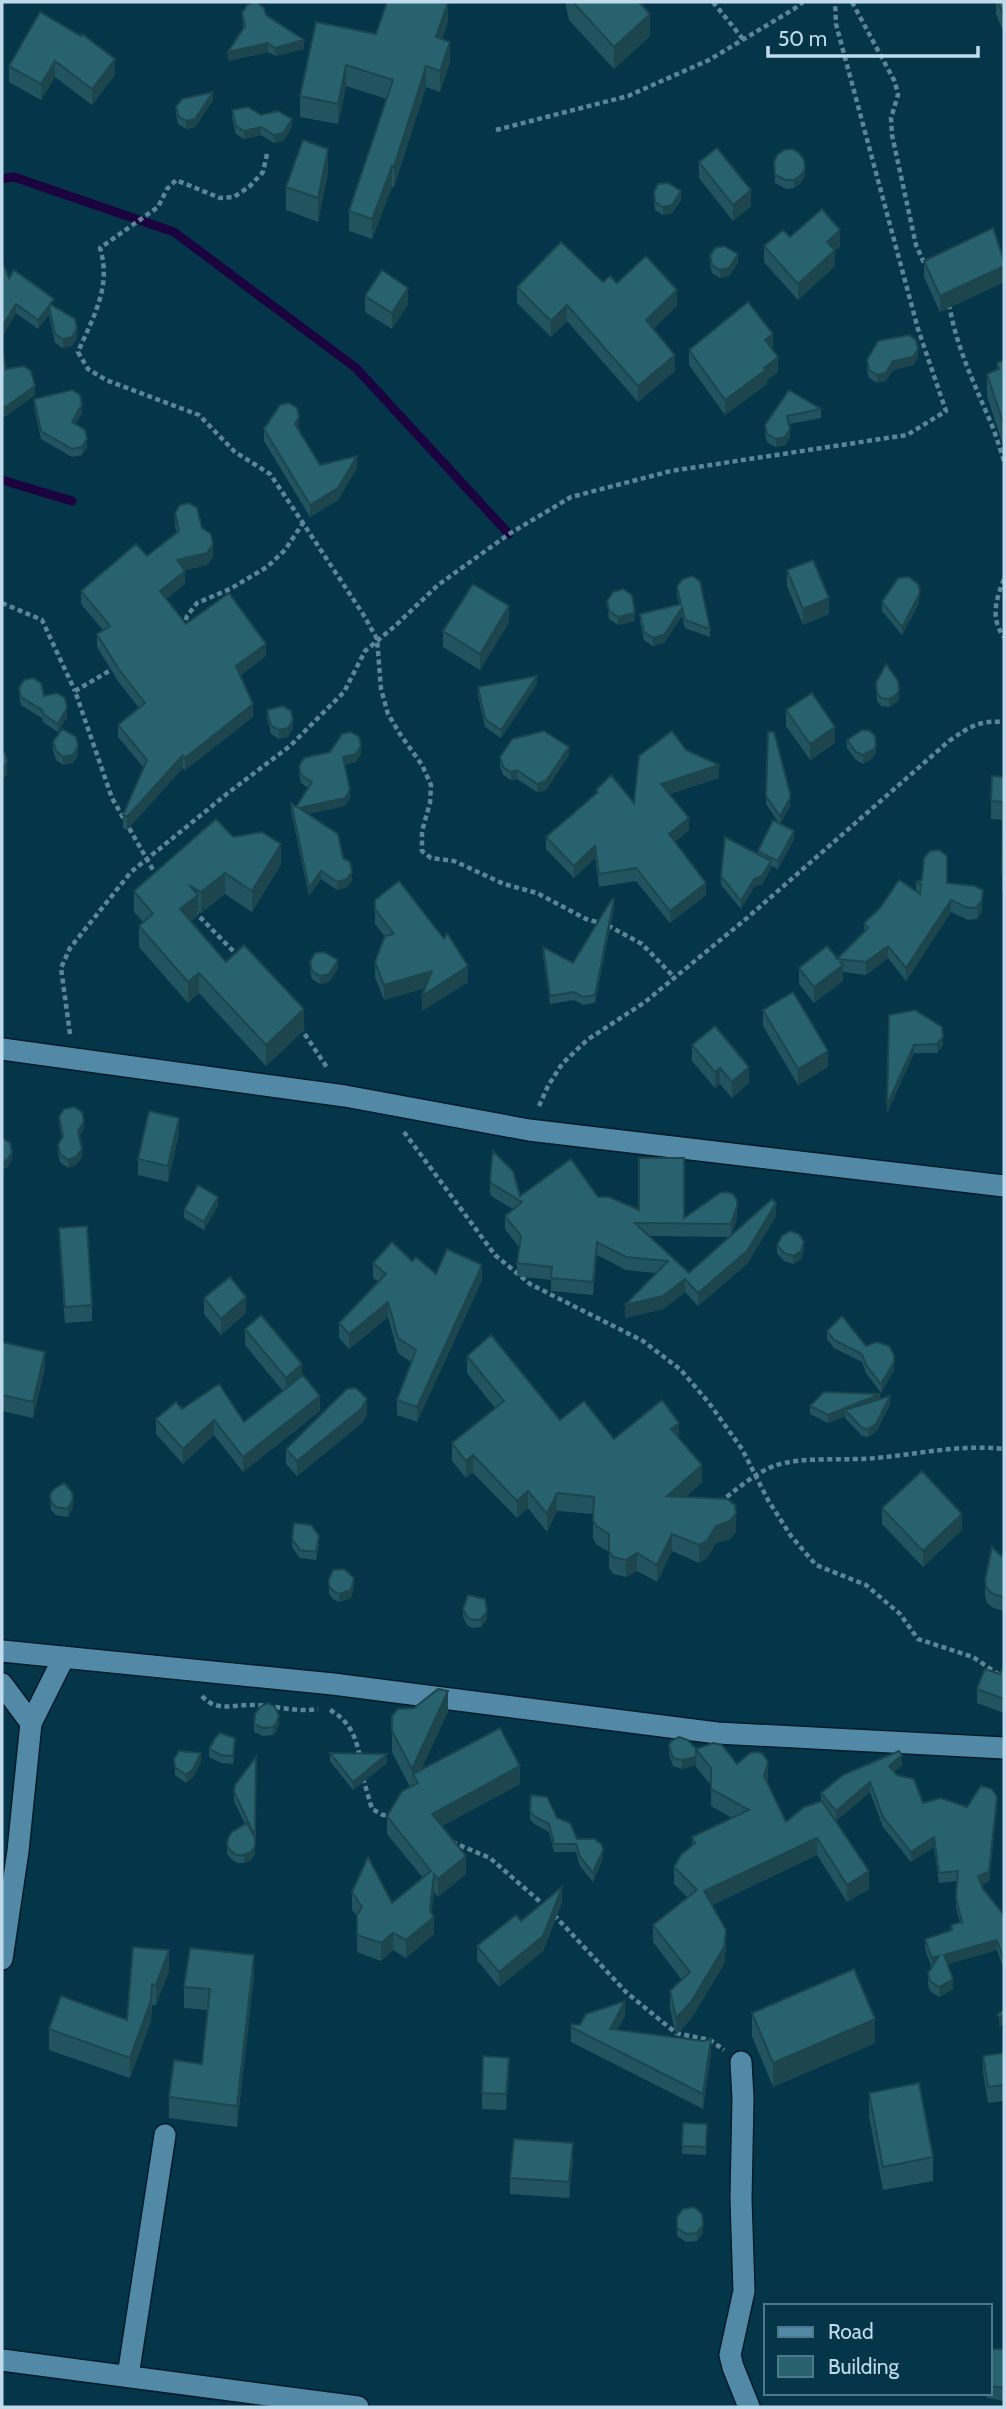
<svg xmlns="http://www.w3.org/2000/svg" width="1006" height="2409" font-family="Cabin,sans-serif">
  <rect width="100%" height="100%" fill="#053549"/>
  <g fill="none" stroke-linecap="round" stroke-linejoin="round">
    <path stroke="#1b0340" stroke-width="9" d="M2,179L14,177L174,232L356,368L509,534
      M2,480L72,501"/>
    <defs>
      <path id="minor" d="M2,1049L345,1096L529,1130L1004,1186
        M2,1651L333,1684L717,1733L1004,1748
        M2,1684L31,1723L18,1851L2,1959
        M31,1723L64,1657
        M741,2062L743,2098L741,2199L744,2291L730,2355L733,2367L749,2407
        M2,2360L358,2407
        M128,2376L165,2135"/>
    </defs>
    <use href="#minor" stroke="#001b29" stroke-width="24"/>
    <path stroke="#5e8597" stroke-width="4.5" stroke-dasharray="5 3.5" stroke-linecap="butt" d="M713,2L743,39
      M852,2L895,82L898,95L891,118L892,135L916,245L925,265
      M496,130L628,96L709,60L794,9L803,2
      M267,154L263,172L249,187L234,197L220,198L176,180L167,189L158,207L100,248C112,287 93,317 78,352L88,369L106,380L199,415L235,452L270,474L291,505L363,614L377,639L381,689L388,714L400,734L422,765L431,785L430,803L422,831V851L431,858L454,861L504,884L537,893L586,919L607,925L642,944L674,977
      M949,304C956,345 971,376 987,414C994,429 999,445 1004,461
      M1004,579C996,600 990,618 1004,637
      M2,603L42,620L75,691
      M183,628L187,616L197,603L230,589L267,567L285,550L303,523
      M116,667L75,691L112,798L153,870L158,875
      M194,911L239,957
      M300,1027L328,1069
      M70,1034L61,968L70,948L131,872L228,793L290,746L344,692L365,651L395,626L438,585L509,534L571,497L671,471L907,435L946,411L918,329L836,24L835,2
      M539,1106L548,1086L562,1064L587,1040L645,1002L747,918L949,741C969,727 979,720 1004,722
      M404,1132L495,1255L530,1284L643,1341L681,1370L709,1403L742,1449L768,1500L791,1536L816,1565L866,1585L900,1614L918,1639L973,1657L1004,1678
      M720,1502C736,1490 755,1473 774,1466C800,1456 847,1461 876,1458C919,1454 961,1444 1004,1449
      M202,1696C217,1713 234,1704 253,1705C275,1705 296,1713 318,1709
      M330,1710C349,1720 357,1738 360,1759
      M363,1778L372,1809L383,1815H393
      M452,1842L490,1858L545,1906
      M554,1915L627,1993L676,2033L710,2040L724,2050"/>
    <use href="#minor" stroke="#5189a7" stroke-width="21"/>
  </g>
  <path fill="#22545f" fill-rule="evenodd" d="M565,2H643V7L650,36L614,69L569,20Z
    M996,2H1004V33L996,14Z
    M40,12L115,75L92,105L55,77L41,100L9,82V66Z
    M242,13L266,15L304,49L275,56L268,52L228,61L243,28Z
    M448,21L442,39L450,62L440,92L426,87L394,187H392L372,239L349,231V211L387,99L346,86L338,124L300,117V96L376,34Z
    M213,100L195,127L186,129L178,124L176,115V107Z
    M232,110L261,115L292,127L283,141L274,143L261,135L244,139L236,134L232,118Z
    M699,162L751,206L733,221L699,178Z
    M774,162L805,176L801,183L794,188L786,189L775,183Z
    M328,173L318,222L286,210V187Z
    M654,192L681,200L672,213L663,215L655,210L654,201Z
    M790,237L840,246L835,251V266L798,300L764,262V246Z
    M710,256L738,263L729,276L720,278L712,273L710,264Z
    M924,261H1004V282L940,312L924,277Z
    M9,278L54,307L77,338L72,346L63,348L55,343L49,315L38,329L16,313Z
    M603,282L617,283L677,306L653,329L675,371L638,402L567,321L551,337L517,303V287Z
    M365,296L408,304L392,329L365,312Z
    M772,349L778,372L767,380V384L725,415L689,365V350L773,349Z
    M2,353L6,369L35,395L4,417H2Z
    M918,357L913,365L893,370L886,381L877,383L869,378L867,369V360Z
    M1004,360V448L987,396V374L997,370V363Z
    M789,390L821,409V418L789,424L790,437L785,445L776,447L767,442L765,433V425Z
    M34,399L82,413L75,424L87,447L82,455L72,457L41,439L34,407Z
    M264,429L299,430L320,465L357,468L338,500L310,517L264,441Z
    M175,513L202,528L213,557L207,565L185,570V584L166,599L186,624L266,656L241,675L253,717L185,770L183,768L127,830L123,828V815L144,768L118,737V725L139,708L118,681L97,647V634L103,630L81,604V591L147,556L177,533L175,526Z
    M787,570L829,614L803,625L787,586Z
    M677,586L710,629V637L685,628L682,616L664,643L653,646L644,640L640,622V614L680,605L677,595Z
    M607,601L635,621L618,625L609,619Z
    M882,602L919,603L902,635L882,611Z
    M509,622L480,670L443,647V631Z
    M876,683L899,698L897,702L889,707L881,706L877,701Z
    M537,684L501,738L485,727L478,695V687Z
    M19,688L44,696L67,717L58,732L43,722L42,718L21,705L19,696Z
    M267,710L293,728L288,737L279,739L271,734L267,718Z
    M786,710L835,743L810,760L786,726Z
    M768,732L790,793V806L780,824L794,839L778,869L771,866V869L762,884L754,887L741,909L721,885V876L758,854V851L779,823L766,804Z
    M847,740L876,753L873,758L863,764L856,760L847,748Z
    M53,742L78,755L73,763L63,765L56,760L53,750Z
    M686,750L719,778L669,794L689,830L674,842L706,895L670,923L636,881L599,887L595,858L574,878L546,849V837L596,794V790L634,803Z
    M330,752L361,754L356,762L344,765L350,798L345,806L308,814L343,858L352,880L347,887L337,890L321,879L309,896L291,811V803L296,807L308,788L301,783L299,774V766Z
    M569,755L546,790L537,792L517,779L511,780L503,775L500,766V757Z
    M1004,777V892H1002L1003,820L991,819V801Z
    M233,837L281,864L252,912L225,894L201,913L198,911V916L191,921L226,962L304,1030L266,1066L199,993L188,1003L139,947V926L143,922L134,912V891Z
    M916,882L975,886L982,912L977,919L968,920L951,912L906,981L888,958L866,975L843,972V981L814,1003L799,984V968L838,959L864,933V923L916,891Z
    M375,900L468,982L422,1011L425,988L384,1000L375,977V962L385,937L375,924Z
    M614,907L595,1003L583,1005L574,1000L550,1004L543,955V947L573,963Z
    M310,962L338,968L329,982L320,984L312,979L310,970Z
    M763,1010L828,1067L798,1085L763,1026Z
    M889,1015L943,1045L937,1053H914L887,1113Z
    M692,1045L749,1083L732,1098L720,1084L715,1088L692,1061Z
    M59,1117L84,1129L79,1137L82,1157L76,1165L68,1168L60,1162L58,1153V1145L62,1138L59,1125Z
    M179,1134L168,1182L138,1175V1159Z
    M490,1179L520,1196L598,1197L639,1210L684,1218L737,1219L731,1235L776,1216L747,1264L698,1306L685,1292L663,1309L625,1318L656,1273L626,1270L597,1255L593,1295L551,1291V1280L517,1276V1263L519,1247L505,1229V1216L513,1209L491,1196L490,1192ZM649,1236L730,1237L689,1273Z
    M218,1205L204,1230L184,1218V1210Z
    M59,1228L92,1305V1321L65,1323L59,1244Z
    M777,1245L804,1250L801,1259L793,1264L784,1261L777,1253Z
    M412,1261L436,1274L482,1280L417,1422L397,1415V1400L411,1362L398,1353L388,1317L349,1349L339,1338V1323L379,1282L373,1278V1263Z
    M204,1298L246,1313L221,1335L204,1314Z
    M245,1329L302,1376L320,1411L243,1472L214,1435L183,1464L156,1434V1419L182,1409L244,1422L283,1391L245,1345Z
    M827,1331L894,1355V1370L881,1393L866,1373L862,1362L834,1348L827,1339Z
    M2,1342L45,1368L33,1418L2,1411Z
    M467,1356L560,1420L614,1439H679L702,1482L686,1497L736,1532L730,1539L716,1543L707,1558L699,1563L672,1551L657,1582L637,1571L626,1577L613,1574L609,1568V1552L596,1544L593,1538V1514L557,1511L547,1532L528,1508L517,1518L473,1473L466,1478L452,1461V1443L495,1408L467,1373Z
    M880,1399L890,1404L876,1432L868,1437L862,1436L845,1418V1416L828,1423L810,1414V1406Z
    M367,1414L362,1423L297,1476L286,1464V1449Z
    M50,1495L73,1507L68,1517L56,1515L51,1510Z
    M882,1508L962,1530L923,1567L882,1524Z
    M292,1539L319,1544L316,1560L300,1558L292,1547Z
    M1004,1553V1611L993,1608L987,1603L985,1595V1581Z
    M329,1579L354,1586L351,1598L339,1602L333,1599L329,1594Z
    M463,1609L487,1619L481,1627L472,1628L467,1625L463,1617Z
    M1004,1665V1713L977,1703V1689L1000,1674Z
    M448,1712L421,1769L520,1784L442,1826L466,1874L438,1897L434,1892L431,1913L434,1934L406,1958L393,1950L381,1961L357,1952V1916L352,1910V1892L392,1903L423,1878L387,1834V1816L410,1787L392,1752V1731Z
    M279,1723L276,1732L273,1735L263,1736L254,1732V1724Z
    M235,1746L233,1764L221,1763L209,1757V1749Z
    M669,1746L696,1749L737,1764L768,1780L767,1783L786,1822L821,1801V1793L902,1765L894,1772L923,1803L967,1807H997L989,1882L981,1885L983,1889L1004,1915V1970L997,1950L948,1964L953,1989L939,1997L930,1991L928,1984V1973L932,1968L925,1949V1939L951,1930V1925L960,1922L956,1908L957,1881L939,1883L934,1847L911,1862L883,1827L870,1792L836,1821L830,1814L869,1889L847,1902L817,1855L712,1905L726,1947L724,1964L691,2019L676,2035L670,2008V1991L682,1980L653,1942V1925L688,1898L674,1884V1867L692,1846V1837L732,1818L711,1806V1785L696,1767V1765L682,1769L673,1766L669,1754Z
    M330,1753L387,1763L353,1790L330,1761Z
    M256,1757L255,1854L251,1860L244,1863H237L231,1859L227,1853L228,1838L245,1824L234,1801V1792Z
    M174,1759L201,1761L193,1777L186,1783L175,1775Z
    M530,1811L557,1818L577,1839L603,1858L593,1882L580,1866L576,1852H554L549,1832L534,1824L530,1819Z
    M562,1902L543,1951L499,1987L477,1960V1946L521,1921Z
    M133,1947L169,1971L156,2005H152L151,2021L130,2078L49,2050V2029L127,2020Z
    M254,1976L237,2127L169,2118V2097L202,2064L208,2010L184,2008V1987Z
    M752,2013L875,2043L773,2087L752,2036Z
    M625,2016L617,2030L711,2054L703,2109L571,2042V2027Z
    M1004,2053V2101L988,2103L983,2072V2056Z
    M509,2074L506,2110L482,2109V2093Z
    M869,2093L933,2157V2181L883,2190L869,2116Z
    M683,2123L707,2124L706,2155L682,2154Z
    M573,2159L569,2198L510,2194V2178Z
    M677,2217L703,2233L697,2241L686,2242L677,2236Z
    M1004,2349V2401L988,2398L981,2393H990V2350Z"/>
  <path fill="#1c454d" d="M448,2V21L436,58V37Z
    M650,14V36L614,69V47Z
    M304,40V49L275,56V48Z
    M450,42V62L440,92V71Z
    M268,43V52L228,61V52Z
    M115,59V75L92,105V89Z
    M55,61V77L41,100V84Z
    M346,65V86L338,124V104Z
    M426,66V87L394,187V167Z
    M213,92V100L195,127L186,129V121Z
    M292,119V127L283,141L274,143V135Z
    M261,127V135L244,139V131Z
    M328,149V173L318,222V198Z
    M392,166V187L372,239V219Z
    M805,168V176L801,183L794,188V180Z
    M751,190V206L733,221V205Z
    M681,191V200L672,213L663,215V207Z
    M840,230V246L835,251V266L798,300V284L827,242Z
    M738,254V263L729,276L720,278V270Z
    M1004,266V282L940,312V296Z
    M408,288V304L392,329V313Z
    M677,290V306L646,336V320Z
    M16,304V313L2,337V327Z
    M567,305V321L551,337V321Z
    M49,306V315L38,329V320Z
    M77,328V338L72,346L63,348V339Z
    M773,334V349L765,355V340Z
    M918,349V357L913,365L893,370L886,381L877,383V375L893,361Z
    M675,355V371L638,402V386Z
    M778,357V372L767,380V384L725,415V400Z
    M35,386V395L4,417V408Z
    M82,404V413L72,430V422Z
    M299,417V430L295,436V424Z
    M790,429V437L785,445L776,447V439Z
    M87,439V447L82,455V447Z
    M357,456V468L338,500L310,517V505Z
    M213,544V557L207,565L177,572V560Z
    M185,571V584L160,604V591Z
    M920,590L919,603L902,635V627Z
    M829,598V614L803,625V609Z
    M509,606V622L480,670V654Z
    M682,608V616L664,643L653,646V638Z
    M635,613V621L618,625V617Z
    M266,644V656L236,679V666Z
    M537,676V684L501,738V730Z
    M899,690V698L897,702L889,707V699Z
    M253,704V717L185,770V758Z
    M67,708V717L58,732V724Z
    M293,720V728L288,737L279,739V730Z
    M835,727V743L810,760V744Z
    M876,745V753L873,758L863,764V755Z
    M78,746V755L73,763L63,765V757Z
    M361,746V754L356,762L343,765V757Z
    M569,747V755L546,790L537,792V784Z
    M183,755V768L127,830V817Z
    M7,762V774L2,781V769Z
    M719,765V778L661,797V784Z
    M517,770V779L511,780V772Z
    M350,790V798L345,806L299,816V808Z
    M790,798V806L780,824V816Z
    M689,818V830L669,847V834Z
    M794,831V839L778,869V861Z
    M281,844V864L252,912V891Z
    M595,846V858L574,878V866Z
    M771,861V869L762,884L754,887L741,909V901L754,879Z
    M321,871V879L309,896V888Z
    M352,872V880L347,887L337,890V882Z
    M225,873V894L201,913V892Z
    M706,883V895L670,923V911Z
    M983,890L982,912L977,919V907Z
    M198,895V916L180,930V909Z
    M614,899V907L595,1003V995Z
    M951,900V912L906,981V968Z
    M888,946V958L866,975V962Z
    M338,960V968L329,982L320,984V976Z
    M843,965V981L814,1003V987Z
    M468,966V982L422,1011V996Z
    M432,971V986L384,1000V985Z
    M199,973V993L188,1003V982Z
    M304,1009V1030L266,1066V1045Z
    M943,1037V1045L937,1053V1044Z
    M914,1045V1053L887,1113V1105Z
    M828,1051V1067L798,1085V1069Z
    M749,1067V1083L732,1098V1082Z
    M720,1068V1084L715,1088V1072Z
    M179,1118V1134L168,1182V1166Z
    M84,1121V1129L78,1139V1131Z
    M82,1149V1157L76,1165L68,1168V1160Z
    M12,1152V1160L7,1168L2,1170V1161Z
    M218,1197V1205L204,1230V1222Z
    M776,1203V1216L747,1264L698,1306V1293Z
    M737,1206V1219L731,1237V1224Z
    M597,1242V1255L593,1295V1282Z
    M804,1242V1250L801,1259L793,1264V1256Z
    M482,1265V1280L417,1422V1407Z
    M685,1279V1292L663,1309L625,1318V1305Z
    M246,1297V1313L221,1335V1319Z
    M388,1302V1317L349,1349V1334Z
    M45,1352V1368L33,1418V1402Z
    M894,1362V1370L881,1393V1384Z
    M302,1364V1380L286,1394V1378Z
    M880,1394V1402L845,1410V1416L828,1423V1415Z
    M320,1396V1411L243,1472V1457Z
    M890,1396V1404L876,1432L868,1437V1429Z
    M367,1399V1414L362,1423L297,1476V1461Z
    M214,1420V1435L183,1464V1449Z
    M679,1423V1440L671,1429Z
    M473,1455V1473L466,1478V1461Z
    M702,1465V1482L667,1514V1496Z
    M528,1491V1508L517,1518V1501Z
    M557,1493V1511L547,1532V1514Z
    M73,1499V1507L68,1517V1509Z
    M736,1514V1532L730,1539L716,1543L707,1558L699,1563V1545L716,1526Z
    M962,1514V1530L923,1567V1551Z
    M672,1534V1551L657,1582V1565Z
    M637,1553V1571L626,1577V1560Z
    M354,1578V1586L351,1598L339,1602V1594Z
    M487,1611V1619L481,1627V1619Z
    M448,1691V1712L416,1781L413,1774L412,1790V1769Z
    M279,1715V1723L276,1732L273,1735V1727Z
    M201,1753V1761L193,1777L186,1783V1775Z
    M387,1754V1763L353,1790V1782Z
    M902,1755V1765L889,1776V1766Z
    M696,1757V1765L682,1769V1760Z
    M768,1762V1780L764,1793V1776Z
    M520,1766V1784L432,1831V1814Z
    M870,1782V1792L836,1821V1811Z
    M997,1797V1807L989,1882L978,1886V1876Z
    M934,1837V1847L911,1862V1852Z
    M817,1838V1855L704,1908V1891Z
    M255,1846V1854L251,1860L244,1863V1855Z
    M603,1850V1858L593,1882V1873Z
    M466,1856V1874L438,1897V1879Z
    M869,1871V1889L847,1902V1885Z
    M434,1874V1892L431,1920L434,1917V1934L406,1958V1940L430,1911Z
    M562,1887V1902L543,1951L499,1987V1972Z
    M726,1930V1947L724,1964L691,2019L676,2035V2018Z
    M393,1933V1950L381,1961V1943Z
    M997,1940V1950L944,1965V1955Z
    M169,1950V1971L156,2005V1985Z
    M254,1955V1976L237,2127V2106Z
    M939,1956L932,1969V1958Z
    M953,1979V1989L939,1997V1987Z
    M152,1984L151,2021L130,2078V2058Z
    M625,2001V2016L610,2044V2029Z
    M1004,2015V2025L999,2027V2017Z
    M875,2019V2043L773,2087V2063Z
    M711,2039V2054L703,2109V2094Z
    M509,2058V2074L506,2110V2094Z
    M573,2143V2159L569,2198V2182Z
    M703,2225V2233L697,2241V2233Z"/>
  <path fill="#28626e" stroke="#1c454d" stroke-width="2" d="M256,2L264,8L266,15L304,40L275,48L268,43L228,52L245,26L242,13L247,5Z
    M387,2H448L436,37L450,42L440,71L426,66L394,167L392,166L372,219L349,211L393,80L346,65L338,104L300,96L316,22L376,34Z
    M573,2H639L650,14L614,47Z
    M998,2H1004V17Z
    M40,12L81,36L82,34L115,59L92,89L55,61L41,84L9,66Z
    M213,92L195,119L186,121L178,116L176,107L182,99Z
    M248,107L261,115L278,111L292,119L283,133L274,135L261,127L244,131L236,126L232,110Z
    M303,140L328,149L318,198L286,187Z
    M717,148L751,190L733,205L699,162Z
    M792,149L799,153L804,160L805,168L801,175L794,180H786L775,175L774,162L777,155L784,150Z
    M668,183L681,191L672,205L663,207L655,202L654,192L658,184Z
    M822,209L840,230L827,242L835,250L798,284L764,246L783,230L790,237Z
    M993,228L1004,261V266L940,296L924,261Z
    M561,242L603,282L610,276L617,283L646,256L677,290L646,320L675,355L638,386L567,305L551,321L517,287Z
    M724,246L738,254L729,268L720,270L712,265L710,256L715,248Z
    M2,262L9,278L14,270L54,299L50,304L75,319L77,328L72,337L63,339L55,334L49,306L38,320L16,304L2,327Z
    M382,270L408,288L392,313L365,296Z
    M748,302L773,334L765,340L778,357L764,368L767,369L725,400L689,350Z
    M909,335L916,340L918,349L913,357L893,361L886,373L877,375L869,370L867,360L878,341Z
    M2,353L3,354L6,369L24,366L31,371L35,386L4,408H2Z
    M1004,360V426L987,374L999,369L997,363Z
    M72,390L80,395L82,404L72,422L85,430L87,439L82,447L72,449L41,431L34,399Z
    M789,390L821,409L787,416L790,429L785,437L776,439L767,434L765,425Z
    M289,403L297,408L299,417L295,424L320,465L357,456L338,488L310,505L264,429L280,405Z
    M189,503L197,508L202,528L211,534L213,544L207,553L177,560L185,571L160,591L186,624L229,593L266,644L236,666L253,704L185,758L183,755L127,817L123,815L147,760L118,725L145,703L118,668L97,634L110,626L81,591L136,544L147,556L179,531L175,513L180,505Z
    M813,560L829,598L803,609L787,570Z
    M692,576L700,581L710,629L685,620L682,608L664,635L653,638L644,632L640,614L681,604L677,586L683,579Z
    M909,577L918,584L920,590L919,595L902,627L882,602L898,578Z
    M473,584L509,606L480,654L443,631Z
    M623,589L632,595L635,613L618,617L609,611L607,601L613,592Z
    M886,664L898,681L899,690L897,694L889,699L881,698L877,693L876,683Z
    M537,676L501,730L485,719L478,687Z
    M33,678L41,683L44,696L57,693L65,698L67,708L58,724L43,714L42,710L21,697L19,688L24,680Z
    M812,693L835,727L810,744L786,710Z
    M283,706L291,711L293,720L288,728L279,730L271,726L267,710Z
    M62,729L76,737L78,746L73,755L63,757L56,751L53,742Z
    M862,730L870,731L875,736L876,745L873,750L863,755L856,752L847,740Z
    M544,731L569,747L546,781L537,784L517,770L511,772L503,767L500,757L512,739Z
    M672,731L686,750L719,765L661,784L689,818L669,834L706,883L670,911L636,868L599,874L595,846L574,866L546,837L598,792L596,790L611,775L634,803L639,756Z
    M351,732L359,737L361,746L356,754L343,757L350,790L345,798L299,808L338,834L343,858L350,862L352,872L347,879L337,882L321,871L309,888L291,803L296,807L312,782L301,775L299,766L304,758L330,752L342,734Z
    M768,732H774L790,793V798L780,816L766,796Z
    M2,751L5,753L7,762L2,769Z
    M992,776L1004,777V874H1002L1003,802L991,801Z
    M216,819L233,837L262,832L281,844L252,891L225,873L201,892L189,885L198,895L180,909L226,962L244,945L304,1009L266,1045L199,973L188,982L139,926L153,914L134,891Z
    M773,820L794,831L778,861L758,851Z
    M725,837L771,861L762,876L754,879L741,901L721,876Z
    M939,850L947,856V883L975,886L983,890L982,900L977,907L968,908L951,900L906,968L888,946L866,962L837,959L868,928L864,923L880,908L899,880L920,894L921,884L916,882L922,880L924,858L930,851Z
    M399,881L444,939L447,933L468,966L422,996L432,971L384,985L375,962L385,936L394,934L375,909V900Z
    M612,899H614L595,995L583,997L574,992L550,996L543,947L573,963Z
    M827,946L843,965L814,987L799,968Z
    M324,952L338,960L329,974L320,976L312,971L310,962L315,953Z
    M793,992L828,1051L798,1069L763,1010Z
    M915,1010L942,1027L943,1037L937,1044L914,1045L887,1105L889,1015Z
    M715,1026L749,1067L732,1082L720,1068L715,1072L692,1045Z
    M74,1107L82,1112L84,1121L78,1131L82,1149L76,1157L68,1160L60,1154L58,1145L63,1136L59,1117L64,1109Z
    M149,1111L179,1118L168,1166L138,1159Z
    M2,1138L10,1143L12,1152L7,1160L2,1161Z
    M493,1151L513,1171L520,1196L571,1159L598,1197H609L639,1210V1158H684V1218L720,1193L727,1192L733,1194L737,1200V1206L731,1224L635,1223L689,1273L772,1199L776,1203L747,1251L698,1293L685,1279L663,1296L625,1305L668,1261L626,1257L597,1242L593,1282L551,1278L552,1267L517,1263L521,1236L505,1216L522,1202L491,1183L490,1179Z
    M198,1185L218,1197L204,1222L184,1210Z
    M87,1226L92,1305L65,1307L59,1228Z
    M790,1231L799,1234L804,1242L801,1251L793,1256L784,1253L777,1245L782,1236Z
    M392,1242L412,1261L416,1257L436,1274L447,1249L482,1265L417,1407L397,1400L416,1350L398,1338L388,1302L349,1334L339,1323L386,1274L373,1263Z
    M230,1277L246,1297L221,1319L204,1298Z
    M261,1315L302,1364L286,1378L245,1329Z
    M842,1316L866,1346L877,1342L889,1346L894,1355V1362L881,1384L866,1365L862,1354L834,1340L827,1331Z
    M491,1335L560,1420L584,1401L614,1439L662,1400L679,1423L671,1429L702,1465L667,1496L727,1499L735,1505L736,1514L730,1521L716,1526L707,1541L699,1545L672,1534L657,1565L637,1553L626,1560L613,1557L609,1551V1534L596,1526L593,1520L594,1497L557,1493L547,1514L528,1491L517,1501L473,1455L466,1461L452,1443L504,1401L467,1356Z
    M2,1342L45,1352L33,1402L2,1395Z
    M303,1375L320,1396L243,1457L214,1420L183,1449L156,1419L176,1402L182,1409L219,1384L244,1422Z
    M356,1388L367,1399L362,1408L297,1461L286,1449L347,1389Z
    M824,1392L880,1394L828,1415L810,1406Z
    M890,1396L876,1424L868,1429L862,1428L845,1410Z
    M922,1471L962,1514L923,1551L882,1508Z
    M64,1483L72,1492L73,1499L68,1509L56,1507L51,1502L50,1495L54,1489Z
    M294,1523L311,1525L319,1536L316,1552L300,1550L292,1539Z
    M992,1547L1001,1556L1004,1553V1597L993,1594L987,1589L985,1581Z
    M344,1569L354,1578L351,1590L339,1594L333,1591L329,1586V1579L333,1570Z
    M468,1595L485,1599L487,1611L481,1619L472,1620L467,1617L463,1609Z
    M1004,1665V1699L977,1689L985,1669L1000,1674Z
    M438,1689L448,1691L412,1769L392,1731V1716L398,1709L414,1708Z
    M268,1703L275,1707L279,1715L276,1724L273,1727L263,1728L254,1724L255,1714L261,1706Z
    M500,1728L520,1766L432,1814L466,1856L438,1879L434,1874L430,1911L434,1917L406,1940L393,1933L381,1943L357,1935V1915L362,1907L352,1892L368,1857L392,1903L431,1871L387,1816L402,1791L418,1783L413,1774Z
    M220,1733L235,1738L233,1756L221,1755L209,1749L215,1738Z
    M679,1737L688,1740L696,1749V1757L682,1760L673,1758L669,1746L671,1741Z
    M713,1743L722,1745L737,1764L750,1753L759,1752L763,1754L768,1762L764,1776L786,1822L804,1807L822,1801L869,1871L847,1885L817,1838L704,1891L726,1930L724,1947L691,2002L676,2018L670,1991L690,1972L653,1925L697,1890L674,1867L681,1855L695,1843L692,1837L749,1810L711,1789V1768L696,1749Z
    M179,1751L201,1753L193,1769L186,1775L175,1767L174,1759Z
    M899,1751L902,1755L889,1766L897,1775L914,1779L923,1803L941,1798L967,1807L981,1786L992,1789L997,1797L989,1872L978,1876L983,1889L1004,1915V1960L997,1940L944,1955L953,1979L939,1987L930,1981L928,1973L939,1956L932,1958L925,1939L952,1930L951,1925L962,1922L956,1898L958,1871L939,1873L934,1837L911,1852L883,1817L870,1782L836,1811L821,1793L843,1775Z
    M330,1753L387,1754L353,1782Z
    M256,1757L255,1836L234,1792L235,1785Z
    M531,1795L547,1797L557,1818L570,1823L577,1839H595L602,1845L603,1850L593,1873L580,1857L576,1844H554L549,1824L534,1816L530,1811Z
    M247,1823L255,1838V1846L251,1852L244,1855H237L231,1851L227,1845L228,1838L232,1832Z
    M562,1887L543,1936L499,1972L477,1946L516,1915L521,1921Z
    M133,1947L169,1950L156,1985L152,1984L151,2000L130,2058L49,2029L61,1996L127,2020Z
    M190,1948L254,1955L237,2106L169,2097L174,2060L202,2064L210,1989L184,1987Z
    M854,1969L875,2019L773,2063L752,2013Z
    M625,2001L610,2029L703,2041L711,2039L703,2094L571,2027L572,2024L580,2025L586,2014Z
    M1004,2009V2015L999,2017L997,2015Z
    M1004,2053V2085L988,2087L983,2056Z
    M483,2056L509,2058L506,2094L482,2093Z
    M919,2083L933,2157L883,2167L869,2093Z
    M683,2123L707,2124L706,2147L682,2146Z
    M514,2139L573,2143L569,2182L510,2178Z
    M694,2207L702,2214L703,2225L697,2233L686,2234L677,2228V2217L683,2209Z
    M994,2349H1004V2388L990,2386V2350Z"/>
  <rect width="1006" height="2409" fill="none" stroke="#bfdbeb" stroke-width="7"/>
  <rect x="764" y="2304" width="228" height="91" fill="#053549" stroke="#4f778a" stroke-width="2"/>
  <rect x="778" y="2327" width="35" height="10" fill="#5189a7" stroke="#4f778a" stroke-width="2"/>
  <text x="828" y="2339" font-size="21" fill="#bfdbeb">Road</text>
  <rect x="778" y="2356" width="35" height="21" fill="#28626e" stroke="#4f778a" stroke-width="2"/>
  <text x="828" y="2374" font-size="21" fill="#bfdbeb">Building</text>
  <path d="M768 46v10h210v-10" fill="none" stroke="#bfdbeb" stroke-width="3.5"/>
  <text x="778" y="46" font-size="21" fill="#bfdbeb" stroke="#053549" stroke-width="5" paint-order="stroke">50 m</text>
</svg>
